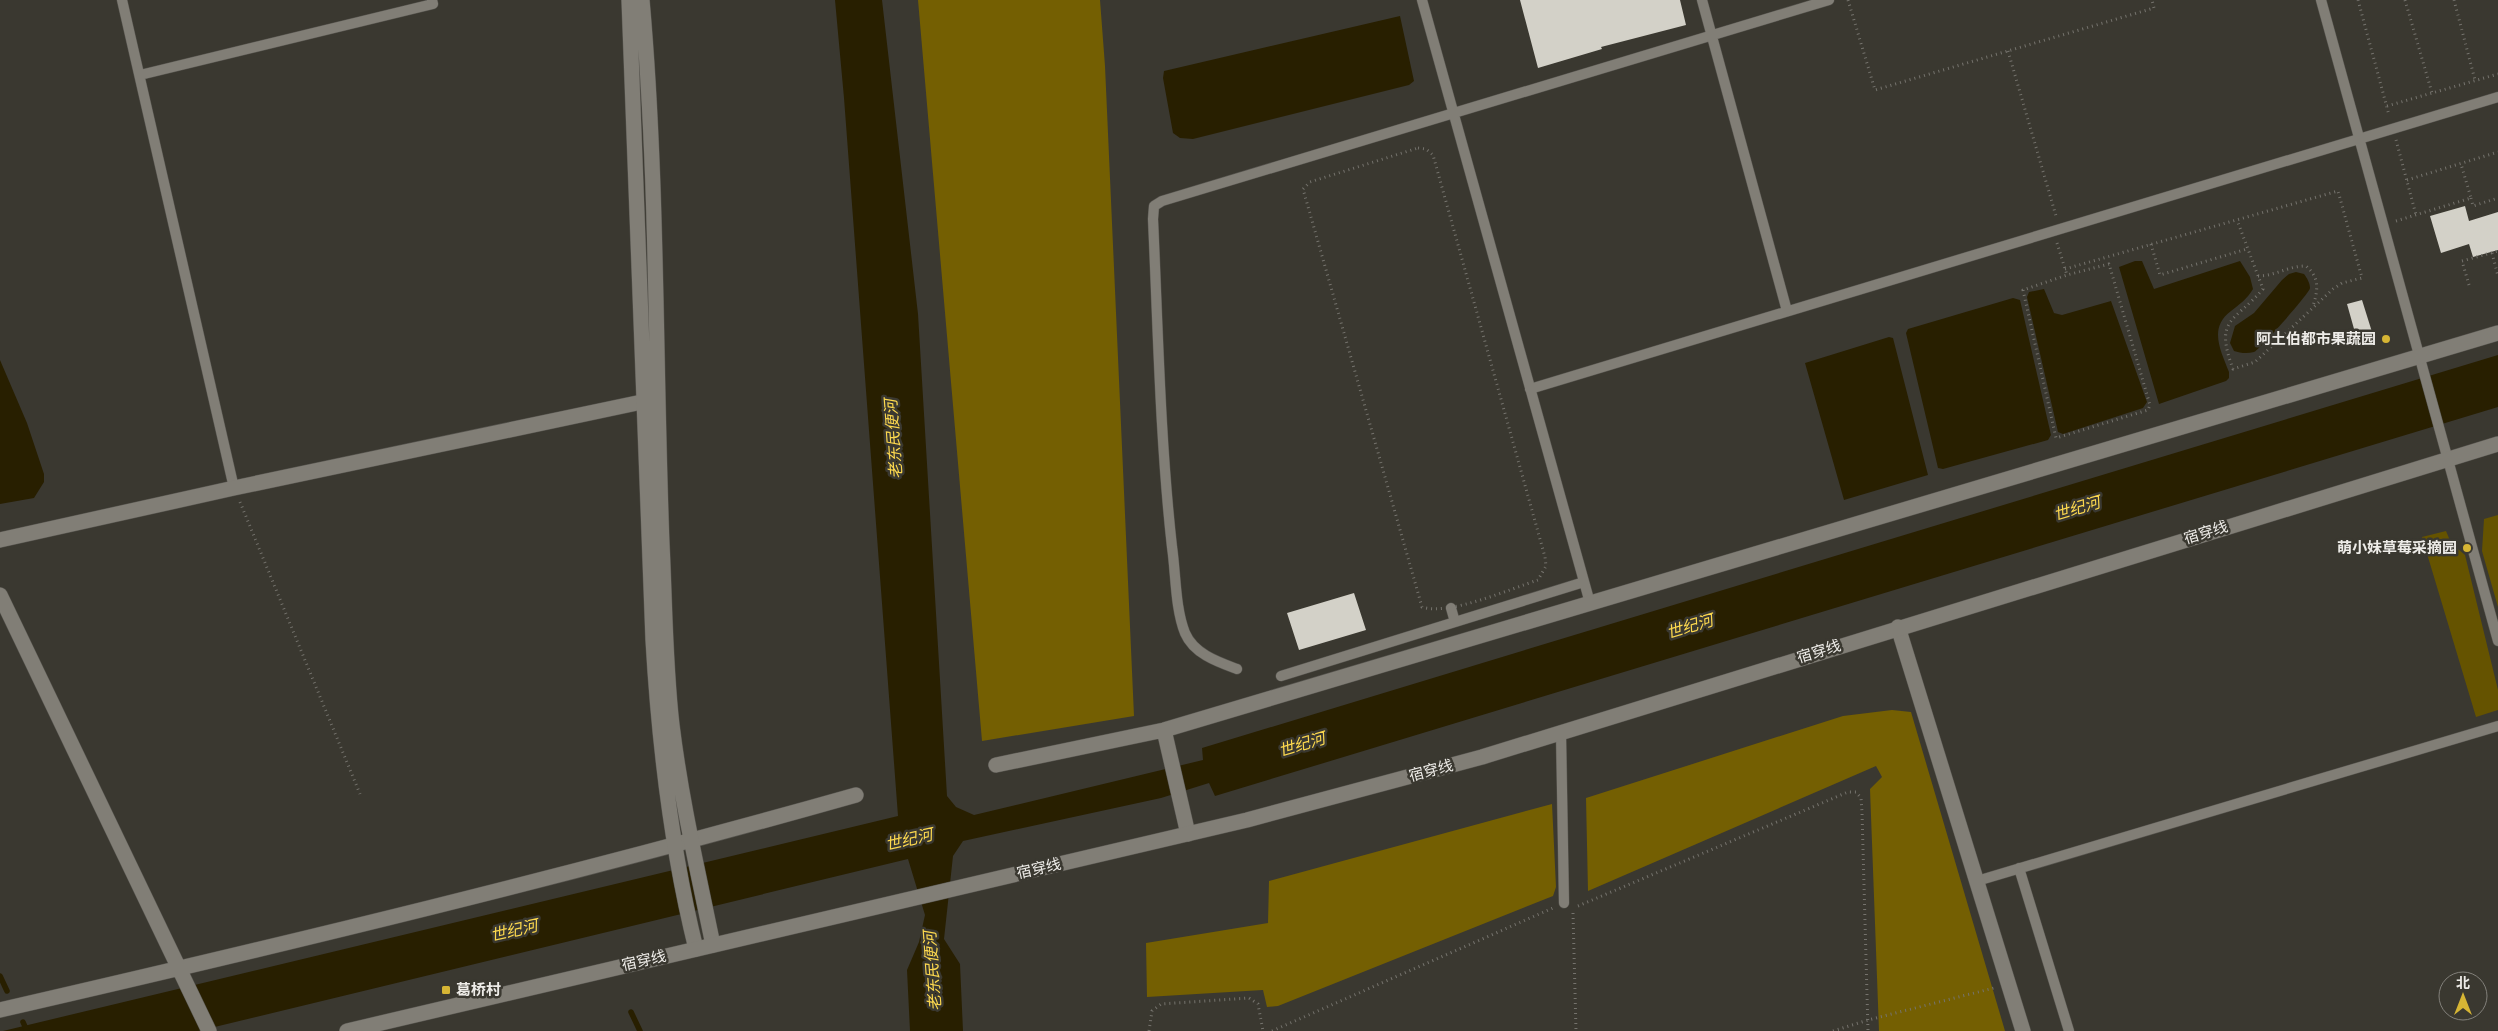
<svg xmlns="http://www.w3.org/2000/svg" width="2498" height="1031" font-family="'Source Sans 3','Noto Sans SC',sans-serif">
  <rect width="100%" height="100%" fill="#3a3830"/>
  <path fill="#655300" d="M2498,515V607L2482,551L2484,519Z
    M2446,531L2451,543L2465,555L2498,690V710L2476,717L2422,537Z"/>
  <path fill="#745f02" d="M918,0H1100L1105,66L1134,716L982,741Z
    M1892,710L1911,712L2005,1031H1879L1870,789L1882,777L1876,766L1588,891L1586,798L1843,716Z
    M1552,804L1556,887L1553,896L1278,1006L1267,1007L1263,990L1147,997L1146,943L1268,923L1269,881Z"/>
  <path fill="#281f00" d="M835,0H882L918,314L947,796L956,807L974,815L1203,760L1202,748L2498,355V407L1215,796L1209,783L1161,798L963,841L953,856L944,939L960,964L963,1031H910L907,970L919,942L925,915L908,859L198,1031H3L898,816L844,98Z
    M1400,16L1414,81L1409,85L1193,139L1180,138L1173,133L1163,78L1164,71Z
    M2135,261H2142L2154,289L2240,261L2250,277L2253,289C2247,299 2240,304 2231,311C2208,328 2221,351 2229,372V378L2226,381L2159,404L2119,267Z
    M2296,272L2304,274C2307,278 2310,283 2310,288C2310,293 2258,351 2254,352C2247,354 2240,353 2234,351L2230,343L2235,326L2254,313L2282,280L2289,274Z
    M2044,289L2054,313L2062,315L2111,301L2147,402L2143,408L2063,434L2058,432L2027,297L2029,292Z
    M2013,298L2020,300L2051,435L2048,440L1943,469L1938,468L1906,333L1908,329Z
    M1889,337L1893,338L1928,475L1844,500L1805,363Z
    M0,360L27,423L44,474V482L34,498L0,504Z"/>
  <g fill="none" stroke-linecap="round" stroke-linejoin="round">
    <path stroke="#281f00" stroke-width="5.5" d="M0,976L7,991
      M631,1012L640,1031
      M23,1022L27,1031"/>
  </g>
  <path fill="#d3d1c8" d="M1520,0H1680L1686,25L1601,47L1602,49L1538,68Z
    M2465,206L2469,221L2498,212V250L2473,257L2469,244L2441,253L2430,216Z
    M2362,300L2372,332L2356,336L2347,304Z
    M1354,593L1366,630L1299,650L1287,613Z"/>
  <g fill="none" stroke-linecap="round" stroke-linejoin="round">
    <defs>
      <path id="service" d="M122,0L234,488
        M1422,0L1590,603
        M1702,0L1787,311
        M2321,0L2498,641
        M140,75L433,4L432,0
        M1530,389L2498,97
        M1451,608L1455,622
        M1237,669C1218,662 1194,654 1185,633C1175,608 1176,574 1172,547C1160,439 1158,328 1153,219L1154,206L1162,201L1829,0
        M1281,676L1584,582
        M1561,733L1564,903
        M2019,868L2069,1031
        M1977,881L2498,726"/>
      <path id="minor" d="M0,540L234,488L656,399
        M0,595L209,1031
        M1898,627L2023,1031
        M1164,730L1188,834
        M996,765L1164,730L2498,333
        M0,1010C287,944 573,875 856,795"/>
      <path id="tertiary" d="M629,0L653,640C659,744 671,848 696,949
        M642,0C658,181 655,363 662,544C665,604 665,665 672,725C681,799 698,872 713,945"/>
      <path id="secondary" d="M347,1031L1247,820L1482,757L2498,444"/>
    </defs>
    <use href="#service" stroke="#56544e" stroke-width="11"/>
    <use href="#minor" stroke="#56544e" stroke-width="16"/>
    <use href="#tertiary" stroke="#56544e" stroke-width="16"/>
    <use href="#secondary" stroke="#56544e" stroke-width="16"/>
    <path stroke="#75736d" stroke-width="3" stroke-dasharray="1 4" stroke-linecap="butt" d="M1848,0L1875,90L2154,8L2152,0
      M2358,0L2389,115
      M2405,0L2432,93
      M2454,0L2475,80
      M2008,51L2056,216
      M2387,106L2498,74
      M2396,140L2416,215
      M1418,148L1426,149L1433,155L1545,557L1546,566L1538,580C1510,589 1449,616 1422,607L1303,189L1310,182Z
      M2407,180L2498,152
      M2471,198L2473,206L2498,198
      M2396,221L2471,198L2461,164
      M2057,243L2067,275L2023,290L2056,438L2148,410L2150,405L2109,264L2067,275
      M2151,244L2160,275L2247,249
      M2492,253L2498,276
      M2065,269L2338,191L2362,278L2342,283L2333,289L2255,362L2233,369C2214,318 2234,323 2263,289L2237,220
      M2258,276C2275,276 2288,266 2306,266C2320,278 2318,290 2313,306
      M2469,285L2462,261L2498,251
      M240,502L360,794
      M1578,906L1848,792H1856L1861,798L1862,812L1868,1031
      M1573,913L1576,1031
      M1149,1031L1152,1011L1161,1004L1249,998L1258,1004L1263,1031
      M1272,1031L1553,908
      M1833,1031L1868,1020L1994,988"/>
    <use href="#service" stroke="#817e76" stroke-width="10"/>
    <use href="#minor" stroke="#817e76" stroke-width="15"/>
    <use href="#tertiary" stroke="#817e76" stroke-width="15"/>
    <use href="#secondary" stroke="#817e76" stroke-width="15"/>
  </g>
  <g fill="#d6b534" stroke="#3a3830" stroke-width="2">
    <circle cx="2386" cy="339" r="5"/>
    <circle cx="2467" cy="548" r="5"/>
    <rect x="441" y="985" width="10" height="10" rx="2.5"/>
  </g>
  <g text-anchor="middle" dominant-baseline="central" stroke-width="5" stroke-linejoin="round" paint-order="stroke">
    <g font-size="15" font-weight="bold" fill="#eeece8" stroke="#3a3830" text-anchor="end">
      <text x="2376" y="339">阿土伯都市果蔬园</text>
      <text x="2457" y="548">萌小妹草莓采摘园</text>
      <text x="456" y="990" text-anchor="start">葛桥村</text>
    </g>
    <g font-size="15" fill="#eeece8" stroke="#3a3830">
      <text transform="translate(2206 533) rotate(-17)">宿穿线</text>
      <text transform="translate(1819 652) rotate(-17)">宿穿线</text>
      <text transform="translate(1431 771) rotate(-15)">宿穿线</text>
      <text transform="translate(1039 869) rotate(-13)">宿穿线</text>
      <text transform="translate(644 961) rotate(-13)">宿穿线</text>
    </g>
    <g font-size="16" font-style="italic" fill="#fcd84e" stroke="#3a3830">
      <text transform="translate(894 439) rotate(-94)">老东民便河</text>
      <text transform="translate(2077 509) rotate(-17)">世纪河</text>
      <text transform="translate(1690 627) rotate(-17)">世纪河</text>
      <text transform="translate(1302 745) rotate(-17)">世纪河</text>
      <text transform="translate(909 840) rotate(-13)">世纪河</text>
      <text transform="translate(514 931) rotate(-13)">世纪河</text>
      <text transform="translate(933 971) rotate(-94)">老东民便河</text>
    </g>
  </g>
  <g transform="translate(2463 996)"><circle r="24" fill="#3a3830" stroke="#82807a"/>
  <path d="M0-4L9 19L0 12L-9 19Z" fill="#d6b534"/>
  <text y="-8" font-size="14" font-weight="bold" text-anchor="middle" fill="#eeece8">北</text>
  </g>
</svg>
